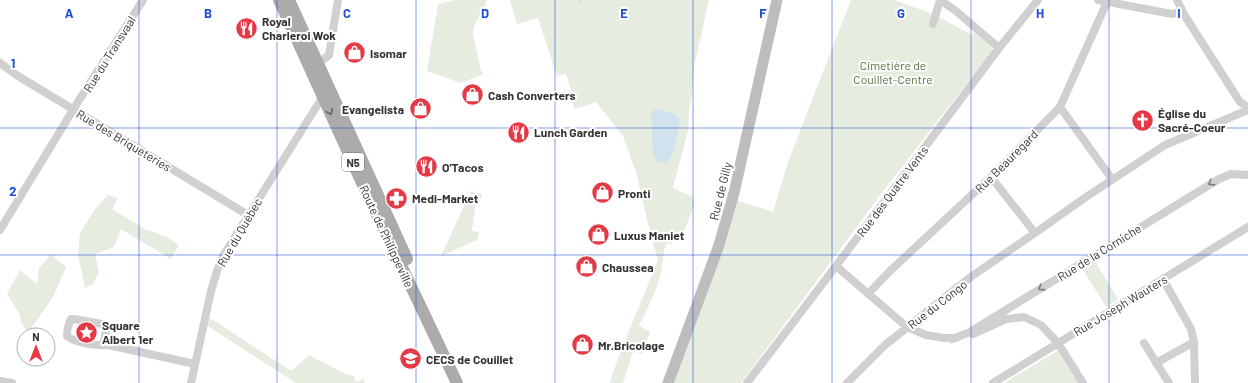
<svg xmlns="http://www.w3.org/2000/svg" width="1248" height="383" font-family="Barlow,sans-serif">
  <rect width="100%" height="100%" fill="#fff"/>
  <path fill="#e6ecdf" d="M456,0H486V4L474,26L473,34L481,71L484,74L461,83L427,71L438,4Z
    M510,0H709L694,67L692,94L689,110L688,131L673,188L692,197V198L695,202L685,229L679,238H676L672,244L667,243C662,252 663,269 659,280C654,296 646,311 639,326L650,332L642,354L633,351L623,383H610L612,375L627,336L658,260L651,236L636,172L623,136L596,102L575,109L570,97L573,95L566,74L557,76L538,18L517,24Z
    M851,0H894L933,14L972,35L975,33L992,48V51L881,194L741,383H672L736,200L773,212L788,162Z
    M471,191L482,194L480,200H476L472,231L479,232L477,240L441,256Z
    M108,195L118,198L112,209L147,230L167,237L179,245L171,259L121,229L114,247L95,254L99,272L93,284L85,288L78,255L80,233L95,209Z
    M51,254L66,267L53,297L28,333L22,324L19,313L7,294L20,270L37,284L39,268Z
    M1093,258L1118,299L1106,307L1080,265Z
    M210,318L291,371L309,355L348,375L354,376L356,382L363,379L365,383H296L206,325Z
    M1059,350L1080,383H1004Z"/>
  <path fill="#cfe2ee" d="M658,109L675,114L680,119C678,130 675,158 666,163L657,161L653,155L651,113L653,110Z"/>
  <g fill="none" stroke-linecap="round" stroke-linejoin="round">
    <path stroke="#cfe2ee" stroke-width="2" d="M580,0L581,3"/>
    <path stroke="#d0d0d0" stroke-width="8" d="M940,0L956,11L999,48
      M1098,0L1172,14L1182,11
      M1177,0L1185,16L1240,102L1248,107
      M933,24L940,0
      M0,63L18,76L248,215
      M315,66L329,55L338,0
      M1060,107L1112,179
      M991,177L1035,233
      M0,230L79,100L143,0
      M836,266L907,327L926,335L944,338H956
      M1163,279L1191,329L1194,342L1195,383
      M868,294L890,271L991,177L1060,107L1107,2
      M973,334L1006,319L1024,317L1041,325L1058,343L1083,383
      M952,339L970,332L1219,179L1231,174L1248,175
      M1144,343L1169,383
      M108,345C97,346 75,343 67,336C67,330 68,325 71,319H74L107,325L104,341L108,345L195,364
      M1156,363L1194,342
      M0,381L12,383
      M191,383L211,291L218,268L223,256L325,93
      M747,383L836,266L999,48L1038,0
      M847,383L885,345L972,276L1035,233L1086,197L1165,145L1248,110
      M993,383L1248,227"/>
    <path stroke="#bdbdbd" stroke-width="11" d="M668,383L718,248L734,193L777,0"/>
    <path stroke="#ababab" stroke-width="12" d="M279,0L368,196L457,383
      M289,0L407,259"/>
  </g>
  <defs><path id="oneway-chevron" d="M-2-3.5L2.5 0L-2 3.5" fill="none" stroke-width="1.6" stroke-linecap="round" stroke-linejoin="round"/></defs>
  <use stroke="#636363" href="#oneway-chevron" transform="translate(330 112) rotate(66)"/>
  <g stroke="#7a7a7a">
    <use href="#oneway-chevron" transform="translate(1211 183) rotate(148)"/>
    <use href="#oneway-chevron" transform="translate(1041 288) rotate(148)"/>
  </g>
  <path fill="none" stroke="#1d4ed8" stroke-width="1" stroke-opacity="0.55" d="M139,0V383M277,0V383M416,0V383M555,0V383M693,0V383M832,0V383M971,0V383M1109,0V383M0,128H1248M0,255H1248"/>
  <defs>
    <symbol id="restaurant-disc" viewBox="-11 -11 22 22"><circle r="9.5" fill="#e63946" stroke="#fff"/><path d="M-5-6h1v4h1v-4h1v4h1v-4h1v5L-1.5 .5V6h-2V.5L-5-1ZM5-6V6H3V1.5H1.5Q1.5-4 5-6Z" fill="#fff"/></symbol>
    <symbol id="shop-disc" viewBox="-11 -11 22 22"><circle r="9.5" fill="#e63946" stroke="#fff"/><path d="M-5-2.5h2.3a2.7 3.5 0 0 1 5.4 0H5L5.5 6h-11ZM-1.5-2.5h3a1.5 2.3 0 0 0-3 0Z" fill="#fff"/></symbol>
    <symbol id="church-disc" viewBox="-11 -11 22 22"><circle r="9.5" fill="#e63946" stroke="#fff"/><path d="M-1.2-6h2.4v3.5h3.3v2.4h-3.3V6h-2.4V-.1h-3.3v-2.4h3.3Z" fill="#fff"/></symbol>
    <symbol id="pharmacy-disc" viewBox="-11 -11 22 22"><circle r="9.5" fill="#e63946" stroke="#fff"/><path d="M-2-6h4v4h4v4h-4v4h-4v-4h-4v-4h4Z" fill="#fff"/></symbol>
    <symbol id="sight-disc" viewBox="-11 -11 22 22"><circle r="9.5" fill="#e63946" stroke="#fff"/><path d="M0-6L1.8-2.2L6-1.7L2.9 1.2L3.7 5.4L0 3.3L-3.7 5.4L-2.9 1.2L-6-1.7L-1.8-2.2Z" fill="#fff"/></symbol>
    <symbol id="school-disc" viewBox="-11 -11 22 22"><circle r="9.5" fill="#e63946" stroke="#fff"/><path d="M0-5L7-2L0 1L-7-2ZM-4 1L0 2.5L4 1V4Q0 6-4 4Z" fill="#fff"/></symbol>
  </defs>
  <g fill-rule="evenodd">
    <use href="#restaurant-disc" x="234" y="16" width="25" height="25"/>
    <use href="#shop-disc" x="342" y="40" width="25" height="25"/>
    <use href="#shop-disc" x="460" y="82" width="25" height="25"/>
    <use href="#shop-disc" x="408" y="96" width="25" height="25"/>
    <use href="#church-disc" x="1130" y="108" width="25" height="25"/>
    <use href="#restaurant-disc" x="506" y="120" width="25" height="25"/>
    <use href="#restaurant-disc" x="414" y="154" width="25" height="25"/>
    <use href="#shop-disc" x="590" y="180" width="25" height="25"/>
    <use href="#pharmacy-disc" x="384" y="186" width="25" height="25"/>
    <use href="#shop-disc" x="586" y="222" width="25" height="25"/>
    <use href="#shop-disc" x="574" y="254" width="25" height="25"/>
    <use href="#sight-disc" x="74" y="320" width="25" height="25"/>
    <use href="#shop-disc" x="570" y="332" width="25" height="25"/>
    <use href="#school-disc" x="398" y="346" width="25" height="25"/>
  </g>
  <g text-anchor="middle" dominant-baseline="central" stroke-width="4" stroke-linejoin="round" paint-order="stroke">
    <rect fill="#fff" stroke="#707070" stroke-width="1" x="342" y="153" width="22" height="18" rx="3"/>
    <g font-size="11" font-weight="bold" fill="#333">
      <text x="353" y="162">N5</text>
    </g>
    <g font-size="12" font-weight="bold" fill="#333" stroke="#fff" text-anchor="start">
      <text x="262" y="21">Royal<tspan x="262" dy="14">Charleroi Wok</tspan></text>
      <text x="370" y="53">Isomar</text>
      <text x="488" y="95">Cash Converters</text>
      <text x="404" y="109" text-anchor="end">Evangelista</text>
      <text x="1158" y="113">Église du<tspan x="1158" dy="14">Sacré-Coeur</tspan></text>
      <text x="534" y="132">Lunch Garden</text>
      <text x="442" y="167">O'Tacos</text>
      <text x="618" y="193">Pronti</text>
      <text x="412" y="198">Medi-Market</text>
      <text x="614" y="235">Luxus Maniet</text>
      <text x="602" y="267">Chaussea</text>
      <text x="102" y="325">Square<tspan x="102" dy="14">Albert 1er</tspan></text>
      <text x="598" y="345">Mr.Bricolage</text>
      <text x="426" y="359">CECS de Couillet</text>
    </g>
    <g font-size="12" fill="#333" stroke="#fff">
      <text transform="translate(109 54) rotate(-58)">Rue du Transvaal</text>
      <text transform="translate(124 140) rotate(31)">Rue des Briqueteries</text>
      <text transform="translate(1006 161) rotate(-45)">Rue Beauregard</text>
      <text transform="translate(720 191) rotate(-76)">Rue de Gilly</text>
      <text transform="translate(892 191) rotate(-53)">Rue des Quatre Vents</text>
      <text transform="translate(239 232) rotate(-60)">Rue du Québec</text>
      <text transform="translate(387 236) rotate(65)">Route de Philippeville</text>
      <text transform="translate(1099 252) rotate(-32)">Rue de la Corniche</text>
      <text transform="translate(937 304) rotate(-38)">Rue du Congo</text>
      <text transform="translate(1120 305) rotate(-31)">Rue Joseph Wauters</text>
    </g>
    <g font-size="12" fill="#56703f" stroke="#fff">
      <text x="893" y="65">Cimetière de<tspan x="893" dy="14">Couillet-Centre</tspan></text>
    </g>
  </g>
  <g font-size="13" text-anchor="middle" font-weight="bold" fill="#1d4ed8" stroke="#fff" stroke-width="4" stroke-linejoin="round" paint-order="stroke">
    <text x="69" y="18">A</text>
    <text x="208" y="18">B</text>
    <text x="347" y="18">C</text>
    <text x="485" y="18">D</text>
    <text x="624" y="18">E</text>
    <text x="763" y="18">F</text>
    <text x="901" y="18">G</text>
    <text x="1040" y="18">H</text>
    <text x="1179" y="18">I</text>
    <text x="13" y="68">1</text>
    <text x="13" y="196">2</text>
  </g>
  <g transform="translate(36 347)"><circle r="19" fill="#ffffff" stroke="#adadad"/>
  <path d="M0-3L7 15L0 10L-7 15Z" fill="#e63946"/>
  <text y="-6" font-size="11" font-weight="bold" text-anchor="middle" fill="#333333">N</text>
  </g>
</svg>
